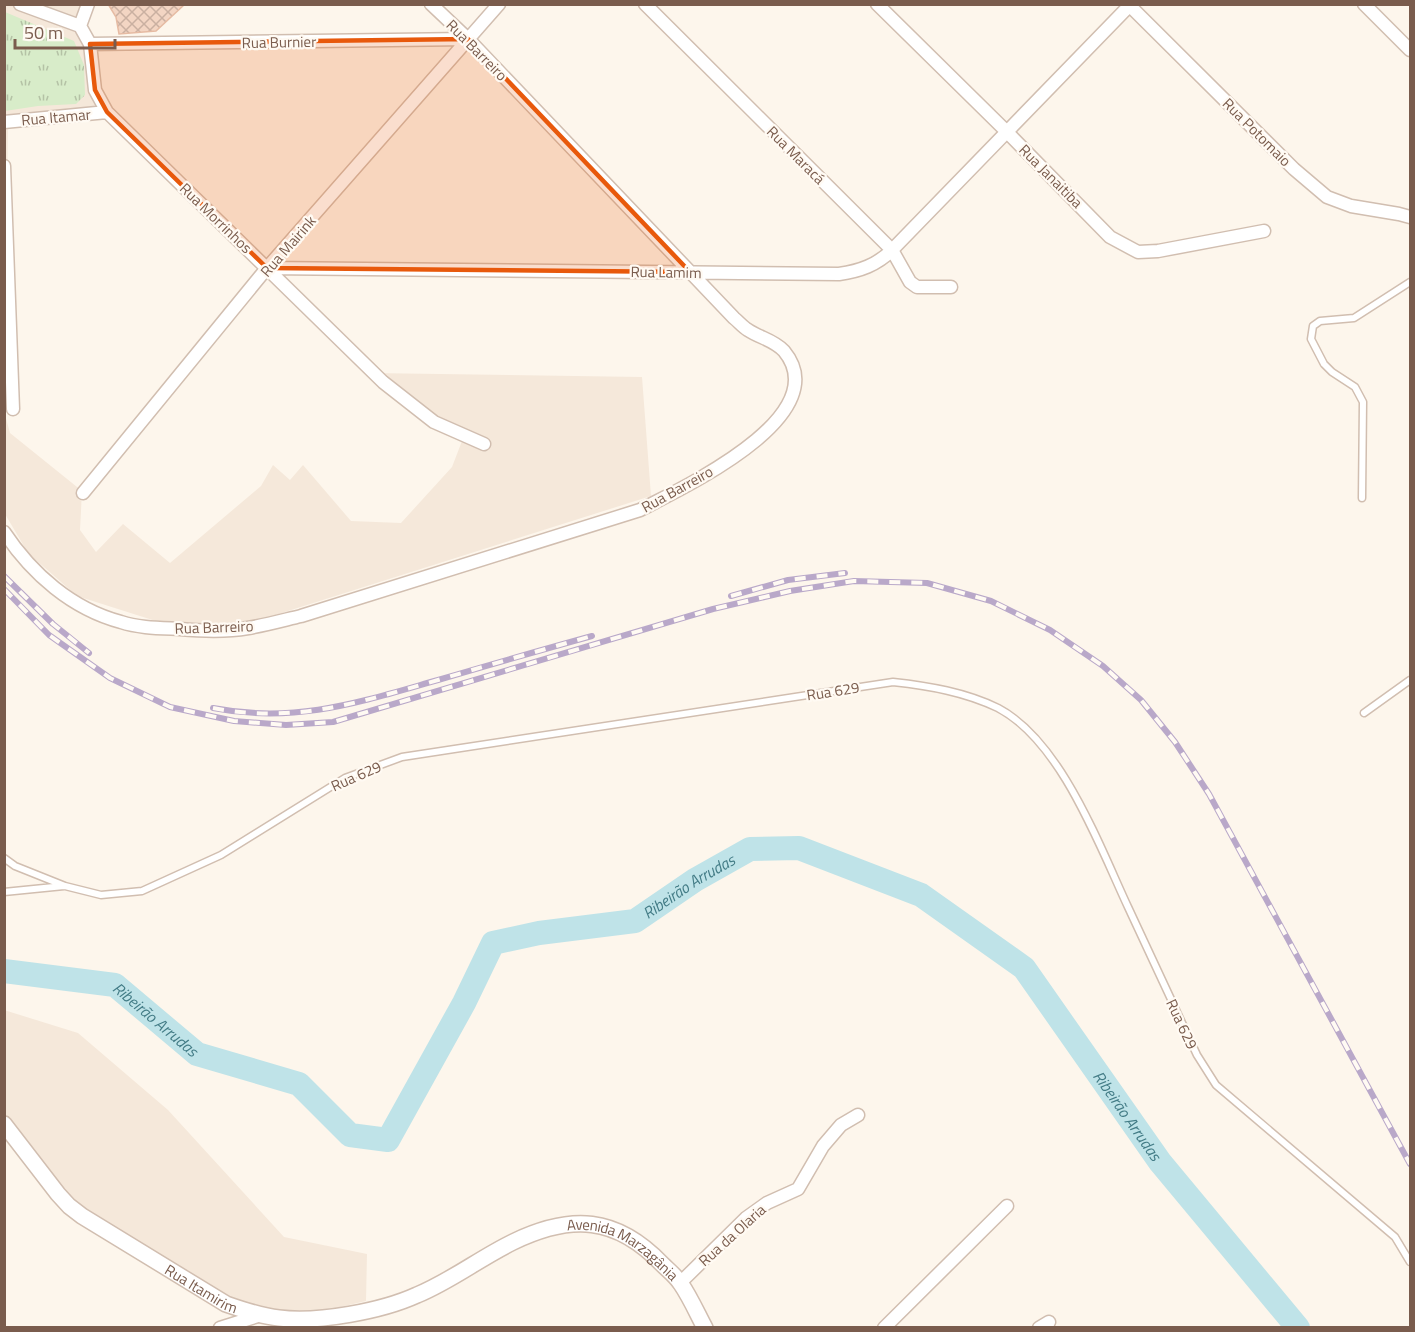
<svg xmlns="http://www.w3.org/2000/svg" width="1415" height="1332" font-family="'Titillium Web',sans-serif">
  <defs>
    <pattern id="grass-tufts" width="24" height="20" patternUnits="userSpaceOnUse" patternTransform="scale(1.5)"><rect width="24" height="20" fill="#d8ecc9"/><path d="M3 7l-1-3M5 7V3M7 7l1-3M15 17l-1-3M17 17v-4M19 17l1-3" fill="none" stroke="#b4c2a5"/></pattern>
    <pattern id="building-cross-hatch" width="8" height="8" patternUnits="userSpaceOnUse" patternTransform="scale(1.5)"><rect width="8" height="8" fill="#f3d5c3"/><path d="M0 0l8 8M0 8l8-8" fill="none" stroke="#cab0a1"/></pattern>
  </defs>
  <rect width="100%" height="100%" fill="#fdf6ec"/>
  <path fill="#f5e8da" d="M5,5H88L78,20L98,108L8,123L5,377Z
    M370,373L642,377L651,496L244,625L162,623L77,596L28,553L5,514L4,411L10,433L82,491L80,530L96,552L123,524L170,563L261,486L273,465L290,480L303,465L351,521L401,523L452,467L462,441Z
    M4,1010L78,1033L168,1110L284,1237L367,1254L366,1301L288,1319L219,1308L73,1206L5,1128Z"/>
  <path fill="url(#grass-tufts)" d="M5,12L74,41L84,65L85,95L76,104L38,106L5,111Z"/>
  <g fill="none" stroke-linecap="round" stroke-linejoin="round">
    <path stroke="#bfe3e8" stroke-width="24" id="s1" d="M4,971L115,985L197,1054L299,1084L350,1135L388,1140L464,1003L493,943L539,933L635,921L695,880L750,849L799,848L921,895L1024,968L1160,1162L1298,1328"/>
  </g>
  <path fill="url(#building-cross-hatch)" stroke="#e6bba3" stroke-width="1.5" d="M108,4H185L156,31L119,34L116,17Z"/>
  <g fill="none" stroke-linecap="round" stroke-linejoin="round">
    <defs>
      <path id="service" d="M1362,498L1363,402L1355,387L1332,372L1324,364L1311,339L1313,326L1320,321L1354,318L1410,282
        M1364,713L1410,680
        M4,858L15,866L65,886L101,895L142,891L221,855L345,778L402,757L893,682C929,686 965,692 998,708C1061,741 1099,845 1128,907C1151,956 1174,1006 1197,1055L1216,1085L1395,1237L1410,1262
        M4,892L64,886"/>
      <path id="minor" d="M20,4L80,26
        M645,4L892,250L910,282L917,287H951
        M877,4L1006,131L1110,237L1138,252L1158,251L1264,231
        M1128,4L1294,169L1327,197L1351,206L1399,214L1410,217
        M1364,4L1410,50
        M80,26L90,44L95,90L107,112L383,382L434,422L484,444
        M80,26L88,4
        M90,44L468,39
        M4,122L107,112
        M4,166L13,409
        M267,268L839,274C860,271 877,265 892,250L1131,4
        M83,493L267,268L499,4
        M4,532C32,574 72,609 121,622C139,628 160,628 180,629C202,631 226,632 248,628C266,625 284,620 301,616L640,510C682,488 838,416 784,351C774,340 760,338 748,330C743,327 739,322 734,318L468,39L431,4
        M680,1283L746,1218L767,1203L798,1189L823,1146L841,1125L858,1115
        M220,1328L261,1315
        M884,1328L1007,1206
        M1039,1328L1049,1322"/>
      <g id="tertiary">
        <path id="s2" d="M4,1124L58,1194L69,1206L82,1216L226,1304C243,1310 261,1316 279,1318C318,1323 382,1311 417,1295C451,1281 480,1258 513,1242C571,1214 616,1216 662,1264C668,1270 676,1276 681,1284C690,1297 697,1313 705,1328"/>
      </g>
    </defs>
    <use href="#service" stroke="#d1beb0" stroke-width="9"/>
    <use href="#minor" stroke="#d1beb0" stroke-width="15"/>
    <use href="#tertiary" stroke="#d1beb0" stroke-width="18"/>
    <use href="#service" stroke="#fff" stroke-width="6"/>
    <use href="#minor" stroke="#fff" stroke-width="12"/>
    <use href="#tertiary" stroke="#fff" stroke-width="15"/>
    <defs>
      <path id="rail" d="M4,576L53,624L89,653
        M4,589L49,635L110,678L170,707L234,721L286,725L333,722L713,609L790,591L854,581L927,583L991,601L1050,630L1103,666L1141,700L1175,742L1209,794L1410,1164
        M731,596L788,580L845,573
        M213,708C296,724 360,702 438,680C489,665 541,650 592,636"/>
    </defs>
    <use href="#rail" stroke="#b9a8c9" stroke-width="6"/>
    <use href="#rail" stroke="#fffaf3" stroke-width="4" stroke-dasharray="11" stroke-linecap="butt"/>
  </g>
  <path fill="#e8590c" fill-opacity="0.2" stroke="#e8590c" stroke-width="4.5" stroke-linejoin="round" d="M468,39L690,272L267,268L107,112L95,90L90,44Z"/>
  <g text-anchor="middle" dominant-baseline="central" stroke-width="4.5" stroke-linejoin="round" paint-order="stroke">
    <g font-size="15" fill="#7a5c4d" stroke="#fffaf3">
      <text transform="translate(279 42) rotate(-1)">Rua Burnier</text>
      <text transform="translate(477 50) rotate(45)">Rua Barreiro</text>
      <text transform="translate(56 117) rotate(-5)">Rua Itamar</text>
      <text transform="translate(1257 132) rotate(45)">Rua Potomaio</text>
      <text transform="translate(796 155) rotate(45)">Rua Maracá</text>
      <text transform="translate(1051 176) rotate(45)">Rua Janaitiba</text>
      <text transform="translate(216 218) rotate(44)">Rua Morrinhos</text>
      <text transform="translate(288 246) rotate(-49)">Rua Mairink</text>
      <text transform="translate(666 272) rotate(1)">Rua Lamim</text>
      <text transform="translate(677 489) rotate(-29)">Rua Barreiro</text>
      <text transform="translate(214 627) rotate(-2)">Rua Barreiro</text>
      <text transform="translate(833 691) rotate(-9)">Rua 629</text>
      <text transform="translate(356 776) rotate(-24)">Rua 629</text>
      <text transform="translate(1182 1024) rotate(65)">Rua 629</text>
      <text transform="translate(732 1235) rotate(-42)">Rua da Olaria</text>
      <text stroke="none"><textPath href="#s2" startOffset="716">Avenida Marzagânia</textPath></text>
      <text stroke="none"><textPath href="#s2" startOffset="261">Rua Itamirim</textPath></text>
    </g>
    <g font-size="16" font-style="italic" fill="#437c86" stroke="#fffaf3">
      <text stroke="none"><textPath href="#s1" startOffset="867">Ribeirão Arrudas</textPath></text>
      <text stroke="none"><textPath href="#s1" startOffset="165">Ribeirão Arrudas</textPath></text>
      <text stroke="none"><textPath href="#s1" startOffset="1425">Ribeirão Arrudas</textPath></text>
    </g>
  </g>
  <rect width="1415" height="1332" fill="none" stroke="#7a5c4d" stroke-width="12"/>
  <path d="M15 39v9h100v-9" fill="none" stroke="#7a5c4d" stroke-width="3"/>
  <text x="24" y="39" font-size="18" fill="#7a5c4d" stroke="#fffaf3" stroke-width="4.5" paint-order="stroke">50 m</text>
</svg>
